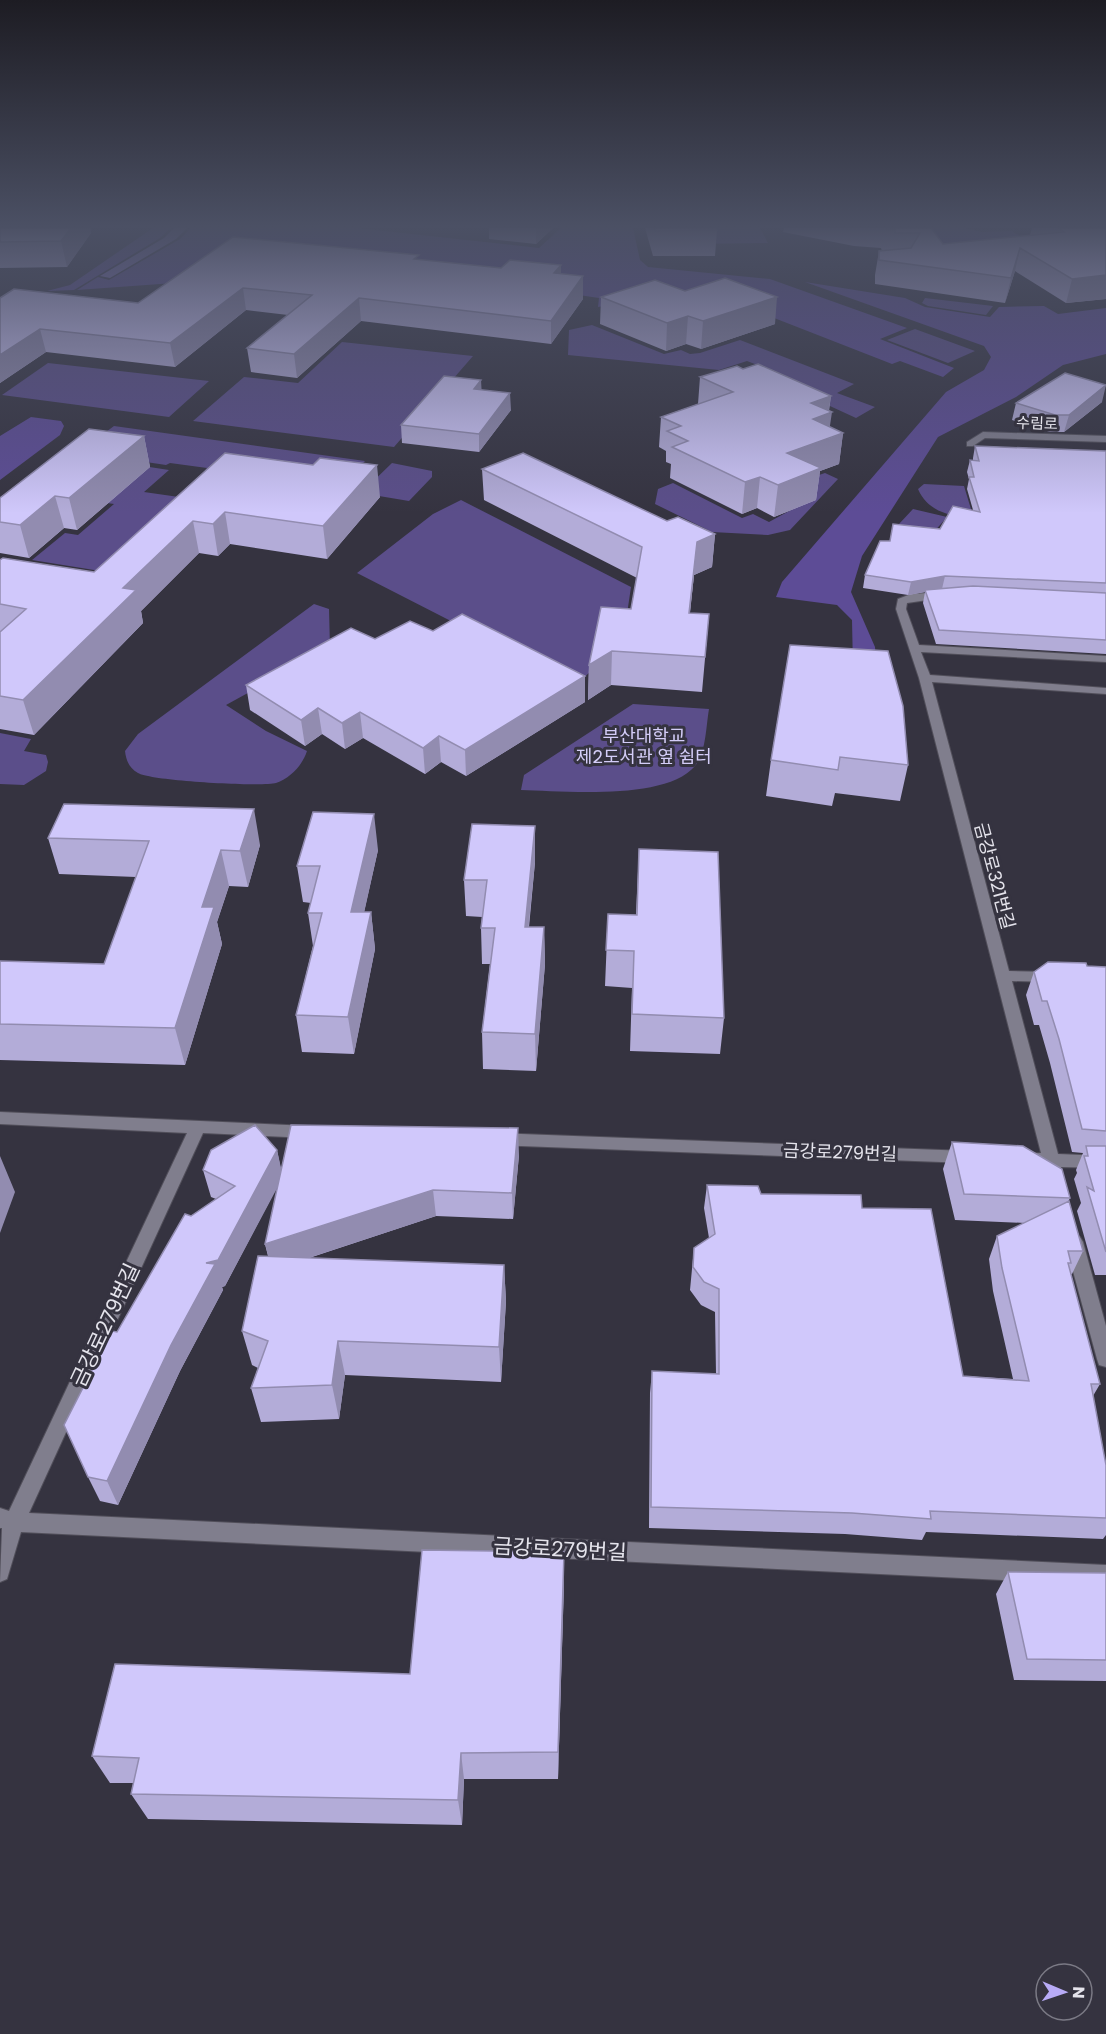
<svg xmlns="http://www.w3.org/2000/svg" width="1106" height="2034" font-family="Poppins,'Noto Sans KR',sans-serif">
  <rect width="100%" height="100%" fill="#353340"/>
  <path fill="#5b4e8a" d="M688,228H760L768,243L694,244Z
    M925,298L993,306L986,315L928,306L922,303Z
    M592,325L664,354L681,350L690,354L700,353L740,340L854,384L837,393L875,407L856,418L806,395L765,368L747,361L719,370L568,355L569,330Z
    M915,329L975,351L948,363L887,340Z
    M342,342L473,356L394,447L193,421L244,377L298,383Z
    M48,363L209,381L169,417L2,395Z
    M114,426L365,461L340,487L299,486L204,472L207,468L170,463L166,465L79,452Z
    M392,463L432,471V477L409,501L361,493Z
    M143,466L169,470L144,492L207,501L125,575L32,560L65,533L78,535L114,504L100,502Z
    M825,473L838,479L790,530L768,535L712,532L655,504L658,489L673,483L742,518L753,514L769,522L811,499L813,477Z
    M924,484L964,486L974,519C950,516 928,512 918,489Z
    M461,500L631,587L623,641L576,685L357,573L433,514Z
    M913,509L947,517L933,533L899,524Z
    M314,604L329,609L330,648L226,705L266,731L307,751C303,764 291,778 276,783C262,787 151,781 138,773C129,768 126,760 125,751L138,734Z
    M633,704L709,709C706,726 706,753 695,766C666,801 562,791 521,790L524,775Z
    M0,733L31,739L24,751L46,755L48,762L46,771L24,785L0,784Z"/>
  <path fill="#5d4c96" d="M153,228H171L160,238L74,290L47,291L70,285Z
    M191,228H357L539,248L561,228H633L640,260L648,267L770,279L907,328L880,339L954,368L943,377L900,361L892,364L759,312L620,303L598,307L599,298L565,293L188,282L77,290L98,277L109,280L180,239Z
    M915,228H964L982,232L1012,231L1035,246L955,260Z
    M805,282L905,298L925,307L990,317L999,307L1044,306L1058,314L1106,308V354L1063,365L1016,397L938,437L862,556L851,592L875,647L877,671L853,668L852,620L837,605L776,597L782,582L946,392L984,370L991,357L984,346Z
    M31,417L61,421L64,426L60,435L0,480V436Z"/>
  <path fill="#8474c2" d="M174,228H187L176,239L110,278L100,276L164,238Z"/>
  <g fill="none" stroke-linecap="round" stroke-linejoin="round">
    <defs>
      <path id="street" d="M983,432L1106,436V442L985,438L973,446H967V442Z
        M944,592L948,593V597L907,603L906,609L919,645L1106,656V662L921,652L930,675L1106,688V694L932,682L1009,971L1053,972L1060,977L1053,982L1012,981L1058,1154L1106,1156V1168L1061,1167L1059,1172L1053,1173L1047,1172L1044,1166L1022,1164L1020,1159L1022,1154L1041,1153L919,678L896,609L898,599L911,594Z
        M0,1112L309,1126L315,1128L317,1132L315,1136L309,1138L203,1133L29,1513L1106,1565V1585L21,1532L7,1579L0,1582L2,1528H0V1508L9,1511L187,1133L0,1124Z
        M497,1133L968,1151L974,1152L976,1157L974,1162L968,1163L497,1145L491,1143L489,1139L491,1135Z
        M1074,1235L1080,1237L1083,1242L1106,1326V1367L1099,1365L1097,1359L1065,1242L1068,1237Z"/>
    </defs>
    <use href="#street" stroke="#514f5a" stroke-width="2"/>
    <use href="#street" fill="#807e8d" fill-rule="evenodd"/>
  </g>
  <path fill="#b3acd8" d="M0,228H90L91,233L67,267L0,268Z
    M489,228H553L536,244L489,239Z
    M645,228H715L717,230L715,256H653Z
    M784,228H931L943,244L1030,235L1032,228H1106V299L1066,303L1015,271L1005,303L875,284V275L879,251H882L881,248L854,246L783,232Z
    M420,260L501,268L561,265V274L583,276V299L551,344L361,321L297,378L251,372L247,348L288,315L246,310L175,367L46,352L0,383V298L138,303Z
    M601,297L775,324L701,349L686,344L666,351L600,324Z
    M743,369L831,396L829,411L830,427L843,433L839,464L820,471L816,500L774,517L757,508L742,514L670,478L671,464L666,462V451L659,447L661,417L698,404L700,377Z
    M481,380V390L511,410L479,452L402,443L401,425Z
    M1102,402L1064,432H1050L1012,420L1016,403Z
    M144,436L150,467L77,530L64,528L29,558L0,553V498Z
    M975,446L1106,451V654L936,644L923,603L925,592L908,595L863,588L865,575L890,541L940,529L973,510L967,489L969,479L967,472L970,460H973V458Z
    M225,453L380,497L327,559L230,544L218,556L199,553L141,611L143,623L34,735L0,729V560L94,572Z
    M482,469L715,534L712,567L694,575L690,613L709,614L702,692L611,685L588,700L589,665L631,609L637,578L484,500Z
    M433,631L585,676V702L466,776L441,762L425,774L363,738L345,749L322,734L305,746L250,710L246,685L375,639Z
    M790,645L908,765L900,801L835,793L832,806L766,796L771,760Z
    M64,804L260,845L248,887L229,886L217,922L222,944L185,1065L0,1060V961L104,964L136,877L59,874L48,838Z
    M639,849L724,1018L720,1054L630,1051L632,988L605,986L608,914L636,915Z
    M378,850L364,912H371L375,949L354,1054L302,1052L296,1015L313,946L308,913L311,903L303,902L297,866Z
    M535,862L529,927H544L545,964L536,1071L483,1069L482,1032L490,964H482L481,928L482,917L466,916L464,880Z
    M1087,966L1106,967V1275H1095L1077,1211L1081,1203L1074,1179L1077,1173L1076,1170L1083,1153L1072,1152L1050,1063L1039,1025H1034L1026,995L1034,972Z
    M952,1142L1070,1198L1068,1202L1083,1251L1072,1274H1071L1100,1384L1093,1396L1106,1465V1535L1103,1539L926,1532L922,1540L845,1534L649,1528L650,1393L652,1371L716,1374L715,1312L701,1305L690,1290L694,1248L709,1238L704,1208L707,1185L761,1194L862,1208L963,1376L1013,1379L993,1291L989,1259L997,1236L1025,1223L955,1220L943,1169Z
    M277,1150L281,1170L519,1155L513,1219L436,1216L309,1258L504,1265L506,1301L501,1382L345,1375L339,1419L261,1422L251,1388L258,1368L252,1365L242,1331L268,1256L265,1244L278,1185L225,1286L222,1287L223,1290L180,1371L118,1505L100,1501L88,1477L117,1332L191,1216L216,1199L211,1197L203,1170Z
    M1008,1572L1106,1573V1681L1014,1680L996,1594Z
    M564,1583L558,1779H464L462,1825L148,1819L131,1794L134,1783H110L92,1756L410,1674Z"/>
  <path fill="#928cb0" d="M71,228H90L91,233L67,267L61,241Z
    M536,228H553L536,244Z
    M1020,248L1015,271L1005,303L1011,278Z
    M561,265V287L554,273Z
    M1106,275V299L1066,303L1072,279Z
    M583,276V299L551,344V321Z
    M243,288L246,310L175,367L170,343Z
    M777,297L775,324L701,349L703,321Z
    M359,298L361,321L297,378L294,354Z
    M688,316L686,344L666,351L667,323Z
    M40,329L46,352L0,383V355Z
    M481,380L482,397L474,389Z
    M1106,385L1102,402L1064,432L1069,415Z
    M510,393L511,410L479,452V434Z
    M831,396L828,414L832,412L828,439L843,433L839,464L820,471L816,500L774,517L778,485L787,453L811,403Z
    M144,436L150,467L77,530L69,498Z
    M377,465L380,497L327,559L323,526Z
    M760,477L757,508L742,514L745,482Z
    M55,496L64,528L29,558L20,525Z
    M225,512L230,544L218,556L213,524Z
    M193,521L199,553L141,611L143,623L34,735L23,700L123,588Z
    M715,534L712,567L694,575L686,647L689,613L697,542Z
    M945,576L942,589L925,590V592L908,595L911,582Z
    M612,651L611,685L588,700L589,665Z
    M585,676V702L466,776L465,750Z
    M318,708L322,734L305,746L301,720Z
    M360,712L363,738L345,749L342,723Z
    M439,736L441,762L425,774L423,748Z
    M254,809L260,845L248,887L240,851Z
    M374,814L378,850L356,949L351,912Z
    M535,826V862L525,963V927Z
    M221,850L229,886L217,922L222,944L185,1065L175,1028L202,907Z
    M371,912L375,949L354,1054L348,1017Z
    M544,927L545,964L536,1071L535,1034Z
    M518,1128L519,1155L513,1219L512,1193Z
    M277,1150L283,1177L225,1286L222,1287L223,1290L180,1371L118,1505L107,1481L171,1345L206,1263Z
    M0,1156L15,1192L0,1233Z
    M433,1190L436,1216L272,1270L265,1244Z
    M504,1265L506,1301L501,1382L499,1347Z
    M338,1341L345,1375L339,1419L332,1385Z
    M564,1552V1583L558,1779V1752Z
    M461,1753L464,1779L462,1825L458,1800Z"/>
  <path fill="#d0c8fb" stroke="#928cb0" stroke-width="1.5" d="M0,228H71L61,241L0,242Z
    M654,228H715L717,230L655,231Z
    M886,228H931L943,244L1064,232L1058,228H1106V275L1072,279L1020,248L1011,278L879,260V251L911,248L920,233H895V229L887,230Z
    M233,237L419,255L414,259L501,268L510,260L561,265L554,273L583,276L551,321L359,298L294,354L247,348L312,295L243,288L170,343L40,329L0,355V298L14,289L138,303Z
    M725,278L777,297L703,321L688,316L667,323L601,297L655,280L685,291Z
    M758,364L831,396L811,403L832,412L813,419L843,433L787,453L821,468L778,485L760,477L745,482L672,447L688,441L667,431L681,426L661,417L733,392L700,377L737,366L743,369Z
    M1065,373L1106,385L1069,415H1055L1016,403Z
    M444,376L481,380L474,389L510,393L479,434L401,425Z
    M89,429L144,436L69,498L55,496L20,525L0,522V498Z
    M975,446L1106,451V583L945,576L911,582L865,575L880,541H890L893,524L940,529L953,506L980,512L969,477H974L970,460L979,461Z
    M225,453L313,465L320,458L377,465L323,526L225,512L213,524L193,521L123,588L136,590L23,700L0,696V632L26,609L0,604V560L3,558L94,572Z
    M523,453L667,521L678,517L715,534L697,542L689,613L709,614L705,657L612,651L589,665L601,607L631,609L642,547L482,469Z
    M973,586L1106,593V640L939,630L925,590Z
    M462,614L585,676L465,750L439,736L423,748L360,712L342,723L318,708L301,720L246,685L351,628L375,639L410,621L433,631Z
    M790,645L888,651L903,706L908,765L840,757L838,770L771,760Z
    M64,804L254,809L240,851L221,850L202,907H214L175,1028L0,1024V961L104,964L149,841L48,838Z
    M313,812L374,814L351,912H371L348,1017L296,1015L322,913H308L320,866H297Z
    M472,824L535,826L525,927H544L535,1034L482,1032L495,928H481L487,880H464Z
    M639,849L718,852L724,1018L632,1014L634,951L606,950L608,914L637,915Z
    M1048,962L1086,963L1087,966L1106,967V1131L1082,1129L1059,1039L1047,1001H1042L1034,972Z
    M255,1125L277,1150L218,1260L206,1263L215,1264L171,1345L107,1481L88,1477L64,1425L112,1331L117,1332L185,1214L191,1216L235,1186L203,1170L211,1150Z
    M291,1125L518,1128L512,1193L433,1190L265,1244Z
    M952,1142L1023,1146L1062,1169L1070,1198L964,1194Z
    M1086,1146H1106V1252L1087,1187L1094,1191L1084,1156H1088Z
    M707,1185L758,1186L761,1194L861,1195L862,1208L931,1209L963,1376L1029,1381L1002,1268L997,1236L1069,1201L1083,1251H1068L1071,1263H1068L1100,1384H1091L1106,1465V1518L930,1511L931,1519L852,1513L651,1507L652,1371L719,1374V1289L704,1282L693,1267L694,1248L715,1234Z
    M258,1256L504,1265L499,1347L338,1341L332,1385L251,1388L268,1341L242,1331Z
    M422,1550L564,1552L558,1752L461,1753L458,1800L131,1794L139,1758L92,1756L115,1664L410,1674Z
    M1008,1572L1106,1573V1660L1027,1659Z"/>
  <linearGradient id="sky" x2="0" y2="1"><stop stop-color="#1d1c23"/><stop offset="0.44" stop-color="#4b5064"/><stop offset="1" stop-color="#4b5064" stop-opacity="0"/></linearGradient>
  <rect width="1106" height="513" fill="url(#sky)"/>
  <g text-anchor="middle" dominant-baseline="central" stroke-width="6" stroke-linejoin="round" paint-order="stroke">
    <g font-size="15" fill="#e5e4ec" stroke="#353340">
      <text transform="translate(1037 423) rotate(2)">수림로</text>
    </g>
    <g font-size="18" fill="#d4cdf8" stroke="#353340">
      <text x="644" y="735">부산대학교<tspan x="644" dy="21">제2도서관 옆 쉼터</tspan></text>
    </g>
    <g font-size="18" fill="#e5e4ec" stroke="#353340">
      <text transform="translate(995 876) rotate(75)">금강로321번길</text>
      <text transform="translate(840 1152) rotate(2)">금강로279번길</text>
    </g>
    <g font-size="21" fill="#e5e4ec" stroke="#353340">
      <text transform="translate(105 1325) rotate(-65)">금강로279번길</text>
      <text transform="translate(560 1549) rotate(3)">금강로279번길</text>
    </g>
  </g>
  <g transform="translate(1064 1992) rotate(92)"><circle r="28" fill="#353340" stroke="#7b7a85" stroke-width="1.5"/>
  <path d="M0-4.5L10 22L0 15L-10 22Z" fill="#b8abf7"/>
  <text y="-9" font-size="16" font-weight="bold" text-anchor="middle" fill="#e5e4ec">N</text>
  </g>
</svg>
